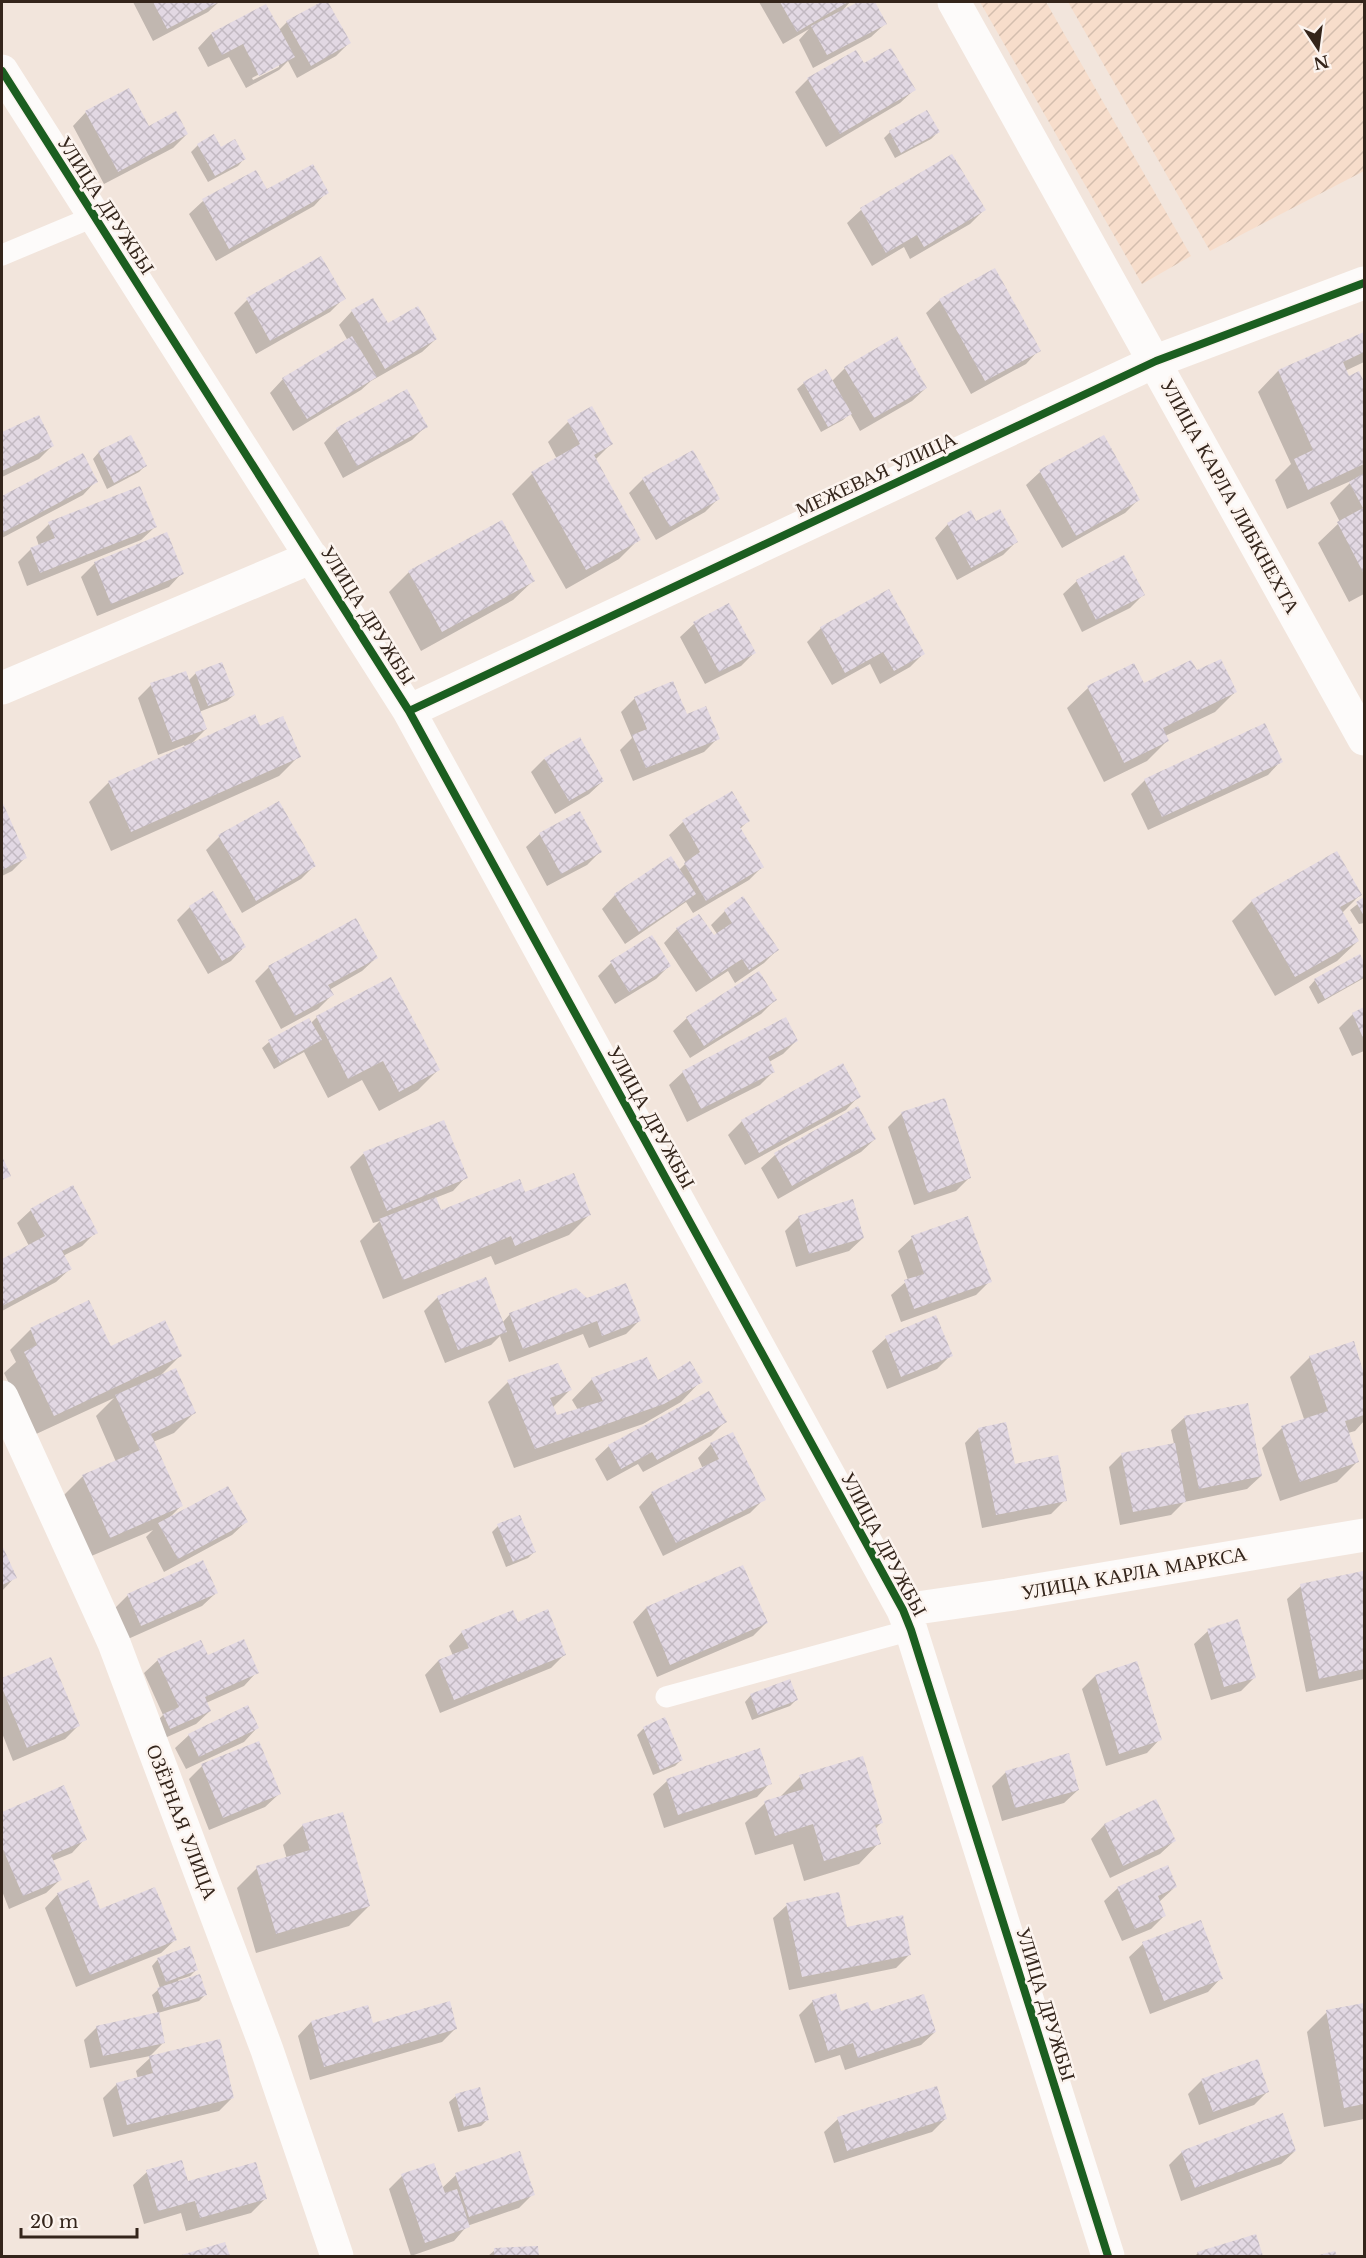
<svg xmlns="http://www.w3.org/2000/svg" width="1366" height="2258" font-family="'Libre Baskerville',serif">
  <defs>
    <pattern id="industrial-furrows" width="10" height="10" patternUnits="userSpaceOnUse" patternTransform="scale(1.5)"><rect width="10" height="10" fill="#f7ddcb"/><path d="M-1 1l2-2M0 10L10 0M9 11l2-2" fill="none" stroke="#d4beae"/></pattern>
    <pattern id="building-cross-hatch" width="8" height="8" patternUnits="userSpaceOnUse" patternTransform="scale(1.5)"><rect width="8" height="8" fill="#e2d8e3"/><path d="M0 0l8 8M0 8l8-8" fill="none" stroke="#c2b9c2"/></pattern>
  </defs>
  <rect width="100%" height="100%" fill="#f2e5dc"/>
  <path fill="url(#industrial-furrows)" d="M980,2H1046L1191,256L1142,284Z
    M1068,2H1364V171L1210,251Z"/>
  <path fill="#0003" fill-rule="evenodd" d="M133,2H219L208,12L153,41Z
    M324,2H326L349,43L336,56L297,78L288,61L279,70L246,88L229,57L208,67L198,48L211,34L266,6L279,30L287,22ZM279,63V67L253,80L252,78Z
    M759,2H850L841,12L861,2H873L885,24L871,37L813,68L799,40L809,29L783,44Z
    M863,65L914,90L900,103L826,147L795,92L808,79Z
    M86,112L149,128L187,134L173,148L104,184L73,126Z
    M890,132H938L931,139L895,158L884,138Z
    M214,136L221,149L244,159L238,166L208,182L191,152L198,145Z
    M952,156L984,210L970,224L910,259L904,247L872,266L847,223L861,210Z
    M255,172L266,191L327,192L314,206L216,261L189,214L203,201Z
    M344,298L330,312L256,354L234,313L247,300Z
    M940,300L1039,350L1026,364L971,394L926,313Z
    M352,311L387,325L436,339L422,352L371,381L361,390L293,431L270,393L283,379L348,341L339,325Z
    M1364,333V362L1345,371L1348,378L1359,373L1364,386V594L1349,602L1318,543L1340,522L1330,503L1353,480L1287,509L1275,480L1291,464L1258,392L1278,371Z
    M845,368L926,388L912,401L860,431L850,413L843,420L821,432L797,389L804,383L831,382Z
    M39,417L52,446L39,459L2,477V434Z
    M568,422L611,444L595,460L639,539L619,559L566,589L512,494L532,474L557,459L548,442Z
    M426,426L412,440L343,478L324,443L337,429Z
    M99,452L145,466L139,472L107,489L93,459Z
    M83,455L96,481L83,495L2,538V497Z
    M1040,472L1138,500L1125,513L1062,548L1026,485Z
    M643,479L718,499L705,512L656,540L629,493Z
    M976,523L1016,542L1003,555L957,580L935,538L948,524Z
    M49,524L155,527L141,540L27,586L18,562L31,549L39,546L36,537Z
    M95,563L182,573L169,587L97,616L81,577Z
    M409,572L534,580L513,600L421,651L389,592Z
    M1077,581L1143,595L1130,608L1082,632L1063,594Z
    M729,605L754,653L741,666L705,684L680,637L694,624Z
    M821,628L923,654L910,667L880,684L870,664L832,685L807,642Z
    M1133,665L1143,685L1196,672L1235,692L1215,712L1165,736L1167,741L1147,761L1104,782L1067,708L1088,688Z
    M196,673L234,695L227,701L199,712L206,729L189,746L259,728L299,756L279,776L111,851L89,802L109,782L185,747L184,745L158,755L138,698L151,685L188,681Z
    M635,698L718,738L704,752L633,781L620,750L632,738L621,712Z
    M544,759L603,781L589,794L555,814L531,772Z
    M1281,761L1268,775L1148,830L1131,794L1145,780Z
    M731,793L748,821L740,829L762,867L749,880L693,913L686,902L625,944L602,909L615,895L679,870L686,863L669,835L683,822Z
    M2,805L25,858L12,871L2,876Z
    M540,834L600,852L587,865L547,886L526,847Z
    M219,837L315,865L301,879L242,913L206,850Z
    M1360,895L1342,913L1358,941L1337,961L1275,996L1232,921L1252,901Z
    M743,898L777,950L764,963L735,983L728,971L696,992L664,943L677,929L714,937L717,934L711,925L725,911Z
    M1364,899V923L1359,924L1350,910Z
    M190,907L244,947L231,961L208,974L177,920Z
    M1359,956L1364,965V978L1318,1004L1309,987L1315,980Z
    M376,958L362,971L329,990L332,995L318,1009L281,1029L255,981L269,967Z
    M611,963L669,966L656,979L615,1004L598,976Z
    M390,979L438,1070L418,1090L379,1111L362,1080L328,1098L304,1052L274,1069L262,1048L269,1042L309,1020L311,1023L317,1017Z
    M775,1000L761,1014L690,1058L673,1031L687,1018Z
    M1364,1009V1051L1352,1056L1339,1028L1353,1014Z
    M796,1041L783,1054L769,1062L774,1071L760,1085L687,1122L669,1085L683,1072Z
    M859,1096L846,1110L745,1165L728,1135L742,1121Z
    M857,1108L875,1139L861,1152L778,1199L761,1168L775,1155Z
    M902,1113L969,1178L956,1191L914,1205L888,1127Z
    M443,1121L466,1177L453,1191L435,1198L441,1212L525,1194L589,1215L569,1235L495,1265L491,1256L383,1299L360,1241L380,1221L373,1223L350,1167L363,1154Z
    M31,1210L96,1232L82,1246L63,1256L70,1269L56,1282L2,1311V1261L29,1246L17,1223Z
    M799,1217L863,1238L849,1251L796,1267L785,1231Z
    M967,1218L990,1281L976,1295L901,1322L891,1295L908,1280L898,1251L912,1238Z
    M438,1297L502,1323L510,1314L586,1300L639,1321L626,1334L589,1348L583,1334L509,1362L500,1336L491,1345L445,1363L424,1311Z
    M89,1302L110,1348L180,1356L159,1377L194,1413L174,1433L153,1442L181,1506L170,1517L246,1522L232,1535L164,1572L146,1537L153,1530L89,1557L62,1497L82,1477L116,1462L96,1416L114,1398L34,1435L4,1373L16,1362L10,1350L30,1330Z
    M935,1317L951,1355L937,1369L887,1389L872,1351L886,1338Z
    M1353,1343L1364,1379V1421L1355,1431L1348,1433L1357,1462L1337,1482L1280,1501L1262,1448L1282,1428L1304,1419L1290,1377L1310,1357Z
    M592,1379L701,1381L681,1402L643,1424L514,1468L488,1402L508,1382L570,1390L552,1408L556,1417L578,1410L572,1400Z
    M1185,1417L1261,1476L1247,1489L1184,1502L1171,1515L1120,1525L1109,1467L1122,1454L1174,1444L1171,1430Z
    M725,1422L711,1436L643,1472L638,1464L607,1481L595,1459L609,1446Z
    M978,1429L1013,1466L1065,1500L1051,1514L982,1528L965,1443Z
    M711,1444L764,1499L750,1513L663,1556L639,1507L652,1493L703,1469L698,1458Z
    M498,1526L534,1552L528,1558L506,1567L492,1532Z
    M2,1548L15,1577L2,1591Z
    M1362,1573L1364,1583V1679L1306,1692L1287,1599L1301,1586Z
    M216,1593L202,1606L128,1639L114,1609L128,1595Z
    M646,1608L766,1623L753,1636L657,1677L633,1622Z
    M517,1624L565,1654L551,1668L440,1713L425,1675L438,1661L453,1656L449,1646L462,1632Z
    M1208,1631L1255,1677L1241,1691L1211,1700L1194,1644Z
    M207,1657L257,1672L244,1686L206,1703L210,1711L196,1724L156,1742L150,1728L163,1715L144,1673L158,1660Z
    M50,1659L78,1726L65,1739L13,1761L2,1733V1680Z
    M1095,1676L1160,1739L1147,1753L1106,1766L1082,1689Z
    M751,1695L796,1700L790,1706L752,1720L745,1702Z
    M664,1719L681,1760L675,1766L653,1775L637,1735L643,1729Z
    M257,1728L244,1742L186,1769L175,1748L189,1735Z
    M1068,1755L1078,1790L1064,1803L1002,1821L992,1786L1005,1773Z
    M202,1766L279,1794L265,1807L209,1830L189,1779Z
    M800,1777L882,1822L875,1829L879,1843L859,1864L804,1881L793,1844L755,1855L745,1823L765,1803L780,1797Z
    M667,1781L770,1783L757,1797L664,1828L653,1794Z
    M63,1787L85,1839L72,1853L52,1861L60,1880L46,1893L9,1909L2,1891V1814Z
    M1155,1801L1174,1841L1160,1854L1110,1878L1091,1839L1104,1825Z
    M303,1825L369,1906L349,1926L256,1953L237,1888L257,1868L287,1859L283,1845Z
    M1175,1887L1159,1902L1165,1915L1151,1929L1122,1941L1104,1901L1118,1888Z
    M58,1894L100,1911L175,1940L161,1953L76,1987L45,1908Z
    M787,1905L845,1928L910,1954L896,1968L789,1990L773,1918Z
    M1200,1922L1221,1978L1208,1992L1150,2014L1129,1957L1143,1944Z
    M158,1959L197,1969L190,1976L178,1980L179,1982L205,1995L199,2001L158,2013L164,2042L150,2056L90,2068L84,2040L97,2027L158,2014L152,1995L160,1988L152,1966Z
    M813,2001L840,2012L870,2013L935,2032L921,2045L845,2070L840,2055L815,2063L799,2015Z
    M1364,2005V2119L1324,2127L1307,2032L1327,2012Z
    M311,2022L372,2024L456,2028L442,2042L310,2080L298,2036Z
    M150,2058L233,2097L219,2111L113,2137L103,2098L117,2084L138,2079L136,2071Z
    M1202,2080L1268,2091L1254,2105L1199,2125L1188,2094Z
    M456,2096L488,2119L481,2126L458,2132L449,2102Z
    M838,2119H945L932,2132L834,2163L824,2132Z
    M1295,2151L1281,2164L1181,2201L1169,2165L1182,2152Z
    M147,2172L187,2183L265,2199L251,2213L186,2231L181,2213L144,2224L133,2185Z
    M456,2175L533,2194L519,2208L467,2226L454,2241L411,2256L389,2189L402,2176L441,2189Z
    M1255,2236L1262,2256H1195L1198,2253Z
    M224,2243L228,2256H182Z
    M537,2248V2256H488L495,2250Z"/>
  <path fill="url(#building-cross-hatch)" d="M153,2H219L167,29Z
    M321,2H328L351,43L311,66L286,21Z
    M780,2H848L797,32Z
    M858,2H875L887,24L827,55L811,26Z
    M266,4L295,57L259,76L243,44L222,55L211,33Z
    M891,48L916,90L840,134L807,78L856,50L864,63Z
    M129,88L149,126L176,111L188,134L118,172L85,111Z
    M927,110L940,132L901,153L889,131Z
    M214,134L221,147L235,139L246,159L215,176L197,144Z
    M952,154L986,210L924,247L917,235L886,253L860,208Z
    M313,164L329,193L229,249L202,199L256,170L267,189Z
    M321,256L346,299L270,341L246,298Z
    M995,268L1041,351L985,381L939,299Z
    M373,298L388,323L418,306L437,339L385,369L351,310Z
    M1364,332V352L1343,362L1349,376L1359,371L1364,382V464L1308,490L1294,459L1313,450L1278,370Z
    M352,336L377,377L307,419L282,378Z
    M897,336L927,388L874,418L844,367Z
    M826,369L852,414L828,427L803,382Z
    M407,389L428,427L357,466L336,428Z
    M592,406L613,444L594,455L641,540L586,570L531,472L580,444L567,420Z
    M39,415L54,446L2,471V432Z
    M131,435L147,466L114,483L98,451Z
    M1104,435L1140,500L1076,536L1039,470Z
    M693,450L720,499L670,527L642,478Z
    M83,453L98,482L2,533V496Z
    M1364,473V574L1337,522L1363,508L1349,482Z
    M140,486L157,527L40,573L30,548L55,538L48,522Z
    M1000,509L1018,542L971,568L947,523L971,510L976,521Z
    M502,520L535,581L442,632L408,571Z
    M167,532L184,574L111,604L94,562Z
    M1124,555L1145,595L1096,620L1076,580Z
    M889,589L925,654L894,671L883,652L845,673L820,627Z
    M729,603L756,653L719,672L693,622Z
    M1221,659L1237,692L1163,728L1169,741L1124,763L1087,686L1134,663L1144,683L1191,660L1197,670Z
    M222,662L235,695L208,706L195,672Z
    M186,671L207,729L172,742L150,683Z
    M673,681L687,714L706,706L720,739L646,768L632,735L647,729L634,697Z
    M255,714L260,726L283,716L301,757L131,832L108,781Z
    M1265,723L1283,762L1162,817L1144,779Z
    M580,737L604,781L569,801L544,758Z
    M732,791L750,821L740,827L764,867L706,901L684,863L700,852L682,820Z
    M2,801L27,858L2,870Z
    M279,801L316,866L256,901L218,835Z
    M580,811L602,852L561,874L539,833Z
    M1337,851L1362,895L1340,907L1359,941L1295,977L1251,900Z
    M671,856L696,894L639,932L614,894Z
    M213,891L246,947L222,961L189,906Z
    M743,896L779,950L749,970L742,959L711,979L676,928L699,914L714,935L732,923L724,910Z
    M1364,897V916L1356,902Z
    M356,918L378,958L328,985L334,995L295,1016L268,966Z
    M652,935L671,966L629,992L610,961Z
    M1360,954L1364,962V977L1325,999L1314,979Z
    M759,971L777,1000L704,1046L686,1017Z
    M391,977L440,1070L399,1092L383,1061L348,1079L316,1016Z
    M1364,1007V1040L1352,1013Z
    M786,1017L798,1041L768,1057L775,1072L701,1109L682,1071Z
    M309,1018L322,1040L280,1063L268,1040Z
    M843,1063L861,1097L759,1153L741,1120Z
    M945,1098L971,1178L928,1193L901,1112Z
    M858,1106L876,1139L792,1186L774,1153Z
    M444,1120L468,1178L387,1211L363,1152Z
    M2,1156L11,1176L2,1180Z
    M574,1173L591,1215L515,1246L511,1236L403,1280L379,1219L436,1197L441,1210L520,1179L525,1192Z
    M73,1185L98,1233L62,1251L72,1269L2,1306V1259L45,1236L30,1209Z
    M853,1199L864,1238L809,1254L798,1216Z
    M968,1216L992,1282L914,1309L904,1280L924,1274L911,1236Z
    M486,1277L507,1332L458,1350L437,1296Z
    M626,1283L641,1321L602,1336L597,1321L523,1349L509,1313L576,1288L587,1298Z
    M89,1300L111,1346L165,1320L182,1356L54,1416L24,1352L37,1345L30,1328Z
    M936,1315L953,1356L901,1377L885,1336Z
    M1354,1341L1364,1374V1415L1345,1421L1359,1462L1300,1482L1281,1426L1328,1411L1309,1356Z
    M647,1357L658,1380L690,1361L703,1382L664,1404L535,1449L507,1380L558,1363L572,1390L550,1398L557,1415L603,1401L591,1378Z
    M176,1368L196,1413L151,1434L183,1506L110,1538L82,1475L140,1450L115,1395Z
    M709,1391L727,1422L657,1460L652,1452L621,1469L608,1445Z
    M1248,1403L1262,1476L1199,1489L1184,1416Z
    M1006,1422L1015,1464L1058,1455L1067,1501L996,1515L978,1428Z
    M733,1432L766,1500L676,1543L651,1492L719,1459L710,1443Z
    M1175,1443L1186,1502L1133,1512L1121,1453Z
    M228,1486L248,1522L178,1559L158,1523Z
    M520,1515L536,1552L513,1562L497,1524Z
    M2,1545L17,1578L2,1585Z
    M203,1560L218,1593L141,1626L127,1594Z
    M743,1565L768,1623L670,1665L646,1607Z
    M1363,1571L1364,1669L1319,1679L1300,1584Z
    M548,1609L566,1655L454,1700L438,1660L469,1648L461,1631L513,1610L518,1622Z
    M1238,1619L1256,1678L1224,1687L1207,1629Z
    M244,1639L259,1673L205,1697L211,1711L170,1729L163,1714L179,1707L157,1659L201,1640L208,1655Z
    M51,1657L80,1726L27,1748L2,1688V1678Z
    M1137,1661L1162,1740L1119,1754L1095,1675Z
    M790,1679L798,1700L758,1715L750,1694Z
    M248,1705L259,1728L199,1757L188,1734Z
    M665,1717L683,1760L660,1770L643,1727Z
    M259,1741L281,1794L223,1818L201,1764Z
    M760,1748L772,1784L678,1815L666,1779Z
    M1069,1753L1079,1790L1015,1808L1005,1771Z
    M863,1756L883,1823L875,1825L881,1844L824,1861L813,1824L775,1836L764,1801L804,1789L799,1775Z
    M64,1785L87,1840L51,1855L62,1880L23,1896L2,1847V1812Z
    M1156,1799L1176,1841L1123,1866L1104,1824Z
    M343,1812L370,1906L276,1934L256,1866L310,1850L302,1824Z
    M1168,1865L1177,1887L1158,1896L1166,1916L1135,1929L1117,1887Z
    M89,1880L100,1909L155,1887L177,1940L90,1975L57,1893Z
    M839,1892L847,1927L903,1915L911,1955L802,1977L786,1903Z
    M1201,1920L1223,1979L1164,2001L1142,1942Z
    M190,1946L198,1970L166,1982L157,1958Z
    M200,1974L207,1995L164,2008L157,1988Z
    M836,1993L841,2011L868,2002L871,2011L924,1994L936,2032L858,2058L853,2043L828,2051L812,2000Z
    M450,2001L457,2029L324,2067L311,2021L368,2005L373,2023Z
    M1364,2003V2104L1344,2108L1326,2010Z
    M159,2012L165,2043L103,2056L96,2026Z
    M220,2039L234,2098L127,2125L116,2083L153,2073L149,2056Z
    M1258,2059L1269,2092L1213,2112L1201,2079Z
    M937,2086L947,2119L847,2151L837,2117Z
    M480,2087L489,2120L464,2127L455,2094Z
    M1283,2113L1296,2151L1195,2188L1181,2151Z
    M520,2151L535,2195L469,2217L455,2173Z
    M182,2160L188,2181L256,2162L267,2199L200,2218L195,2201L158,2211L146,2170Z
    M434,2163L445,2193L457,2189L470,2227L425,2243L401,2174Z
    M1256,2234L1263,2256H1199L1197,2252Z
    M225,2242L230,2256H178Z
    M538,2246L539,2256H494V2248Z
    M1335,2251L1337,2256H1315Z"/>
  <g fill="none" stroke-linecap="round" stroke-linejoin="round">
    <path stroke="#fdfbfa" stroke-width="21" d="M2,255L93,217
      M666,1697L911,1630"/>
    <path stroke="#fdfbfa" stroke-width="33" d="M954,2L1364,739
      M2,71L409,711L903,1610L911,1630L1108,2256
      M2,688L312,557
      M409,711L1156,361L1364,283
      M2,1397L114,1643L267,2050L337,2256
      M903,1610L1007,1595L1364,1535"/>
    <defs>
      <path id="cycleway" d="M2,71L409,711L903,1610L911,1630L1108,2256
        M409,711L1156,361L1364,283"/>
    </defs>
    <use href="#cycleway" stroke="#fcf4ef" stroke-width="11"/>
    <use href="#cycleway" stroke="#1b5e20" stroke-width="8"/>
  </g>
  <g text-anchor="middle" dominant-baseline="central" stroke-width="5" stroke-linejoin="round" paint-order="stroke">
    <g font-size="20" fill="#34251b" stroke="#fcf4ef">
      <text transform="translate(106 205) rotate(57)">УЛИЦА ДРУЖБЫ</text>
      <text transform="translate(876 474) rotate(-25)">МЕЖЕВАЯ УЛИЦА</text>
      <text transform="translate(1230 496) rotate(61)">УЛИЦА КАРЛА ЛИБКНЕХТА</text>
      <text transform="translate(368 615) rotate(58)">УЛИЦА ДРУЖБЫ</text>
      <text transform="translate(651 1117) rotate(61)">УЛИЦА ДРУЖБЫ</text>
      <text transform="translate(884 1544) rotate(62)">УЛИЦА ДРУЖБЫ</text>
      <text transform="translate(1134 1573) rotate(-10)">УЛИЦА КАРЛА МАРКСА</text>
      <text transform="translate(182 1822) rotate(69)">ОЗЁРНАЯ УЛИЦА</text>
      <text transform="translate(1046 2004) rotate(73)">УЛИЦА ДРУЖБЫ</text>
    </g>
  </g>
  <rect width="1366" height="2258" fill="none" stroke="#34251b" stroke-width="6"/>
  <g transform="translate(1318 48) rotate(167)" stroke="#fcf4ef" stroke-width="4.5" paint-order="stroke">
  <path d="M0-4.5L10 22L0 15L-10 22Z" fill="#34251b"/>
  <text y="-9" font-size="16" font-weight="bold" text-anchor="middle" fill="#34251b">N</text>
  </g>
  <path d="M21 2228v9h116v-9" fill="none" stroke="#34251b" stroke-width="3"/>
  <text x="30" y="2228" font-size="18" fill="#34251b" stroke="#fcf4ef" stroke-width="4.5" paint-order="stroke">20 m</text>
</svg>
